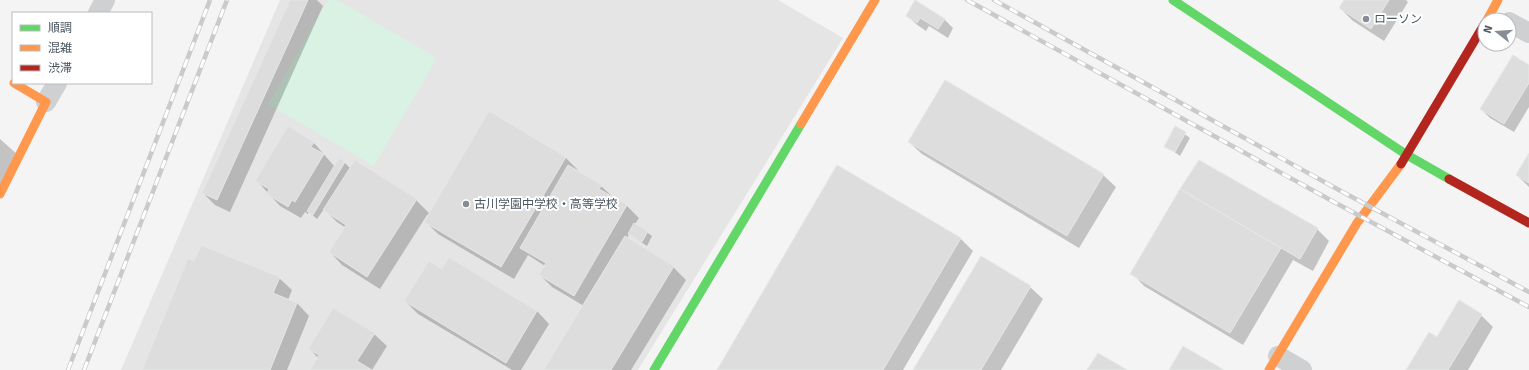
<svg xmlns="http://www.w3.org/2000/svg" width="1529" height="370" font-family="Signika,'Noto Sans JP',sans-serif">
  <rect width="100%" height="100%" fill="#f4f4f4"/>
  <path fill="#e6e5e6" d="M280,0H778L843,38L638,370H121Z"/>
  <path fill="#d9f2e3" d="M328,0H337L437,58L374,166L268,104Z"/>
  <path fill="#0003" d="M291,0H317L323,6L230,212L215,205L203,193Z
    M1346,0H1406L1408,2L1384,41L1353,21L1340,8Z
    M907,16L944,19L953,28L948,38L929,26L926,31L916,24Z
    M1529,66V107L1514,132L1490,118L1481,109Z
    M1176,128L1190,138L1180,156L1166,146Z
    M0,139L18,155L0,187Z
    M909,142L1103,175L1116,187L1079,248L922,154Z
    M314,143L335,167L345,163L350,168L355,161L416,200L430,214L566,158L578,170L577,172L601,186L613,197L626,205L639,218L635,224L652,236L647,246L629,234L627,239L673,267L686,280L631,370H546L584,306L552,287L540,275L545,266L528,255L514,279L438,234L425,221L429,216L427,215L380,289L342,265L330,252L346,228L337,222L324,209L317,219L309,212L308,214L305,212L301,218L280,206L257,181Z
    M1529,155V187L1517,175Z
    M1199,161L1317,229L1329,241L1313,271L1293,260L1243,345L1144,286L1132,273Z
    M960,238L973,251L903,370H718Z
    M195,262L279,278L292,290L288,300L297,303L309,316L287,370H144Z
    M442,270L537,311L549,324L521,370H512L418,314L405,301Z
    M1030,287L1043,299L1001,370H914Z
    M1481,315L1493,327L1468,370H1407L1437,338Z
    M374,334L387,346L372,370H311L318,358L310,349Z"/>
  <path fill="#ddddde" stroke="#e5e6e7" d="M290,0H308L217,200L202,193Z
    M915,0L945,19L938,29L920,18L917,23L906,16Z
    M1344,0H1389L1371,29L1339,8Z
    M1513,55L1529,65V83L1504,124L1480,109Z
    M945,80L1104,174L1067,236L908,142Z
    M489,111L566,157L501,267L424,222Z
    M288,126L314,142L311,147L324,154L295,202L292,200L288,207L267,194L269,189L255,181Z
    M1175,126L1186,132L1175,152L1164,147Z
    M1529,153V183L1516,175Z
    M339,158L345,162L313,215L307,211Z
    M355,160L417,199L367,277L329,252L346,225L323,210Z
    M1199,160L1318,228L1300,259L1180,189Z
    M568,165L602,185L599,189L627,205L574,296L539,275L546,263L520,248Z
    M837,165L961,238L883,370H717Z
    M1180,189L1281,248L1230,333L1130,274Z
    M634,223L648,231L642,242L628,234Z
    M625,236L674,266L611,370H546L544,369Z
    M201,245L280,277L273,293L297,303L270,370H142L188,258L194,261Z
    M981,256L1031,286L981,370H913Z
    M449,257L537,311L506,363L404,301L429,261L442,269Z
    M1459,300L1482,314L1448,370H1406L1429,332L1437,337Z
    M333,308L375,333L357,361L372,370H310L319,355L308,349Z
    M1183,346L1224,370H1169Z
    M1098,353L1127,370H1087Z"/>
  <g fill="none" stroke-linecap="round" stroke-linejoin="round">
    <path stroke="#ced0d2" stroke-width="20" d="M98,13L105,0
      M1509,22L1529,33
      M46,102L57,83
      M1278,356L1302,370"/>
    <path stroke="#63d668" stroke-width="9" d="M1173,0L1407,155L1449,179
      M654,370L801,124"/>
    <path stroke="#ff974d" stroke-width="9" d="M1487,20L1498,0
      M801,124L875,0
      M0,194L46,102L14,83
      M1269,370L1357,223L1401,164"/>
    <path stroke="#b3261e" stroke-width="9" d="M1401,164L1485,23
      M1449,179L1529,223"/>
    <defs>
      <path id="rail" d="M967,0L1334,202L1529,307
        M994,0L1339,190L1529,292
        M68,370L210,0
        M84,370L227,0"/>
    </defs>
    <use href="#rail" stroke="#c9cacc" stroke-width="4.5"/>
    <use href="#rail" stroke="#fff" stroke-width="3" stroke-dasharray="9" stroke-linecap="butt"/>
  </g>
  <g fill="#868d94" stroke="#fff" stroke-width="1.5">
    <circle cx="1366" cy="19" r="4"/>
    <circle cx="466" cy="204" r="4"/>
  </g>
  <g text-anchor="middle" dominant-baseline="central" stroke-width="4" stroke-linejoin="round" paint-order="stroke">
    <g font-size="12" fill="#4a5661" stroke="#fff" text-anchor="start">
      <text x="1374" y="19">ローソン</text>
      <text x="474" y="204">古川学園中学校・高等学校</text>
    </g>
  </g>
  <rect x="12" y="12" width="140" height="72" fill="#ffffff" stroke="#b7bbc0"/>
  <rect x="20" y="25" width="20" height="6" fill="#63d668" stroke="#b7bbc0"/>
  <text x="48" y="32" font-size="12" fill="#4a5661">順調</text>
  <rect x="20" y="45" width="20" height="6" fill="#ff974d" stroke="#b7bbc0"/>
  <text x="48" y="52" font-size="12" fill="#4a5661">混雑</text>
  <rect x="20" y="65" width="20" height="6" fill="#b3261e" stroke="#b7bbc0"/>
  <text x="48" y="72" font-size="12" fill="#4a5661">渋滞</text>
  <g transform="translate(1497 32) rotate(287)"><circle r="19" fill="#ffffff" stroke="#b7bbc0"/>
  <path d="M0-3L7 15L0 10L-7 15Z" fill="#868d94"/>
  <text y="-6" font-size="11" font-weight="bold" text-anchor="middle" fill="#4a5661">N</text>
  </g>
</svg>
